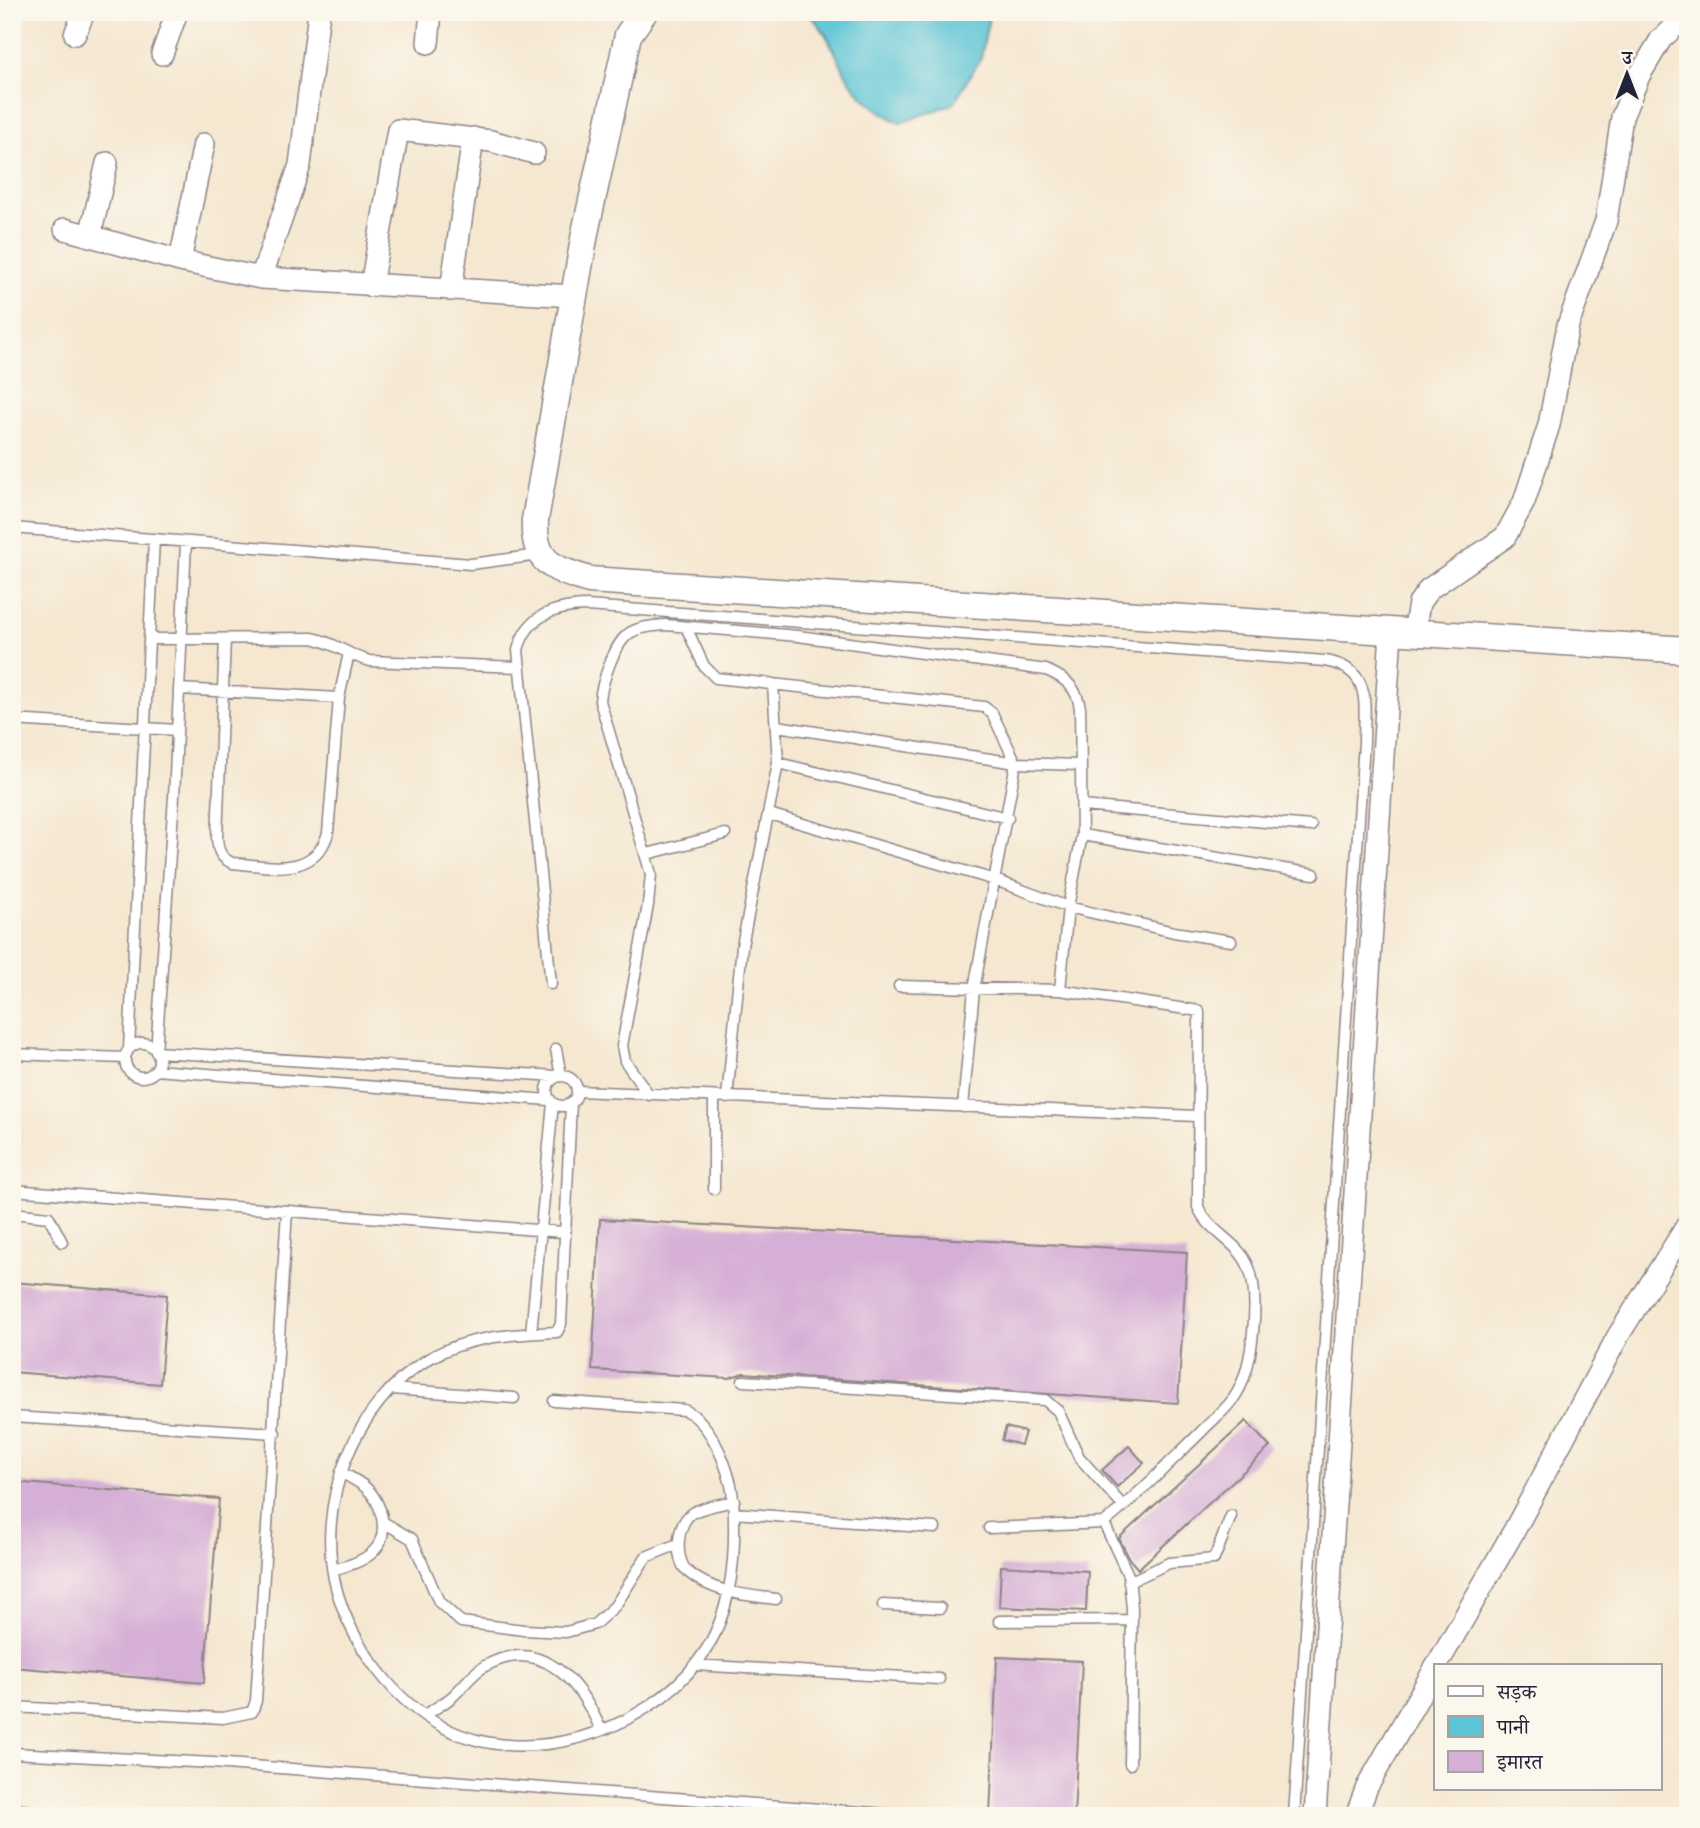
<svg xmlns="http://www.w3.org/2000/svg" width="1700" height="1828" font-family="'IM FELL Double Pica','Noto Serif Devanagari',serif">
  <rect width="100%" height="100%" fill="#fbf7ec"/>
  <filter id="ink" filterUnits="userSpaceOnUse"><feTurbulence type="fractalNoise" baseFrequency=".0143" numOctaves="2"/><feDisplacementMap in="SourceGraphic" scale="14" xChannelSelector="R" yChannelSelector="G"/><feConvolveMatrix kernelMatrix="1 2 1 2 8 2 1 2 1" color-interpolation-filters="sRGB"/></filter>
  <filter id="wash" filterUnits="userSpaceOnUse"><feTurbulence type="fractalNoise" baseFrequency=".00686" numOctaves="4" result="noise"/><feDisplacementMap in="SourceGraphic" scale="28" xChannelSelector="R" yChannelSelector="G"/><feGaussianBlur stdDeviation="1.57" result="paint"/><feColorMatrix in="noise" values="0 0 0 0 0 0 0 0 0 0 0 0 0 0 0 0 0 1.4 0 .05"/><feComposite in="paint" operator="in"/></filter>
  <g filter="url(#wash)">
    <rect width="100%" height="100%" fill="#f5e7d0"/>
    <path fill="#5bc5d6" stroke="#3e7488" stroke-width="2" d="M805,12H990L981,58L953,104L900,123C877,111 860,98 847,76C833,52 828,28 805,12Z"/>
    <g id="blocks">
      <path fill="#d6afd6" d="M600,1219L1187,1252L1178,1403L743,1373L729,1378L592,1370Z
        M12,1282L167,1295L160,1384L12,1372Z
        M1246,1421L1270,1447L1138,1569L1130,1560L1119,1538Z
        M1006,1427L1025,1432L1021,1445L1002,1440Z
        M1129,1446L1144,1463L1117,1487L1102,1470Z
        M12,1482L219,1499L204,1683L12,1667Z
        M1001,1566L1088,1571L1086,1611L999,1607Z
        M997,1657L1082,1661L1074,1816H990Z"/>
    </g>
  </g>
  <g filter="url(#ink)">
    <use href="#blocks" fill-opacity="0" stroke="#8c8486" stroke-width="2"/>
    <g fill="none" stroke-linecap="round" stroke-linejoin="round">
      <defs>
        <path id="service" d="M12,528L471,564L539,555
          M186,542L174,797L156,1052L557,1076
          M686,627L704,666L716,678L984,707L992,713L1016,763L974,989L963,1107
          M151,639L312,638C334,642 349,656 370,661L520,667
          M225,639L217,838C218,851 220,857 232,863C269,866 315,878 328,833L339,698L349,653
          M179,689L339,698
          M12,720L177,730
          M777,726L1016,763L1079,765
          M778,763L1008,818
          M1082,806L1311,826
          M769,814L995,880L1068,907L1174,932L1231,941
          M1082,835L1314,874
          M647,854L725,834
          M551,984L518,650C527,615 554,607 587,606L1325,661C1373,669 1364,704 1364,742L1294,1816
          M899,986L1060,990L1199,1011L1198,1207C1209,1233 1239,1241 1249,1268C1260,1297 1253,1366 1237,1393C1229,1408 1213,1419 1201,1432C1170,1462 1138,1496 1104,1523L989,1528
          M125 1060a17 17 0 1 1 34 0a17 17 0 1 1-34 0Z
          M129,1049L154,539
          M556,1049L561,1076
          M12,1054L125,1058
          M155,1070L549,1100
          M547 1091a15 15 0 1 1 30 0a15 15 0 1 1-30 0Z
          M577,1091L1197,1116
          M649,1095L625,1061L622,1046L648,905L651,874L600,701C601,687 605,676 610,663C623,631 632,627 666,625L798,636L1046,670C1065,678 1077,687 1080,708L1082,835L1068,907L1060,990
          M714,1098V1189
          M727,1098L742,946L778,763L773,684
          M12,1190L563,1232
          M12,1213L49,1217L62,1242
          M531,1333L553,1103
          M743,1381L1045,1400L1058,1411L1079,1457L1122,1505
          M392,1389L514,1398
          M554,1401L684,1410C709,1420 725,1460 731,1485C735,1504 734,1522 734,1541C733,1582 724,1627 699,1660C645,1732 526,1771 443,1727C393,1701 352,1644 337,1591C313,1506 354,1402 430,1358C468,1336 515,1334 557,1332L561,1324L571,1103
          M12,1417L275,1433
          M734,1501C722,1504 704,1506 692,1513C676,1524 674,1560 688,1572C713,1593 746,1595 776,1599
          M734,1513L935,1528
          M383,1522L412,1539L439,1602L461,1622L524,1630L566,1632L595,1624L615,1606L646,1557L678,1544
          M1104,1523L1129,1577L1132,1608L1130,1764
          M333,1570C347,1566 362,1562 373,1552C391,1535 382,1501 365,1487C358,1481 349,1477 341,1472
          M1129,1582L1169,1563L1214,1559L1231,1516
          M883,1605L940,1608
          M999,1621L1132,1620
          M694,1665L939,1679
          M12,1707L223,1718L252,1712L256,1701L287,1211
          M426,1715C435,1708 445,1703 453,1696C464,1686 472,1673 485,1666C542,1635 580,1682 601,1730
          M12,1753L213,1763L913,1816"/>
        <path id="minor" d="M75,34L84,12
          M428,43L431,12
          M162,54L177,12
          M65,229L180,261L261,278L574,296
          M90,236L107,163
          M180,261L204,144
          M261,278L300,165L319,12
          M371,286L398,130L491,141L534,153
          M451,290L473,138
          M1414,633L1419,603L1429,589L1505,537L1524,502L1549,425L1568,325L1606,221L1622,117L1639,76L1661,39L1675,26L1688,21
          M12,1815L26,1816
          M1315,1816L1391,632
          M1356,1816L1367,1787L1515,1529L1618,1336L1688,1224"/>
        <path id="tertiary" d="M644,12L628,35L585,233L535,520C533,563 552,568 589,580L1688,650"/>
      </defs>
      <use href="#service" stroke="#8c8486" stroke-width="13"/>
      <use href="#minor" stroke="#8c8486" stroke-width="24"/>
      <use href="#tertiary" stroke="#8c8486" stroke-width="29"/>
      <use href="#service" stroke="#fff" stroke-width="10"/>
      <use href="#minor" stroke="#fff" stroke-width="21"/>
      <use href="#tertiary" stroke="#fff" stroke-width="26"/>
    </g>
  </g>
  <rect width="1700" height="1828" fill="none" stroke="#fbf7ec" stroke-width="42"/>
  <rect x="1434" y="1664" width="228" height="126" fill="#fbf7ec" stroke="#a4a2a5" stroke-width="2"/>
  <rect x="1448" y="1686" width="35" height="10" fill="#ffffff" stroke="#a4a2a5" stroke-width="2"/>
  <text x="1497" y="1699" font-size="21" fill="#22223b">सड़क</text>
  <rect x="1448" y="1716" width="35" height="21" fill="#5bc5d6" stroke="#a4a2a5" stroke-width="2"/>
  <text x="1497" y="1734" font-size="21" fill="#22223b">पानी</text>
  <rect x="1448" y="1751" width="35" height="21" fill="#d6afd6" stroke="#a4a2a5" stroke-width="2"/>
  <text x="1497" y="1769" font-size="21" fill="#22223b">इमारत</text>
  <g transform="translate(1627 74)" stroke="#fbf7ec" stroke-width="5" paint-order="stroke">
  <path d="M0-5L12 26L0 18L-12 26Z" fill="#22223b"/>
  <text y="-10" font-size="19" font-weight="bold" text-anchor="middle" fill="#22223b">उ</text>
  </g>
</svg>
